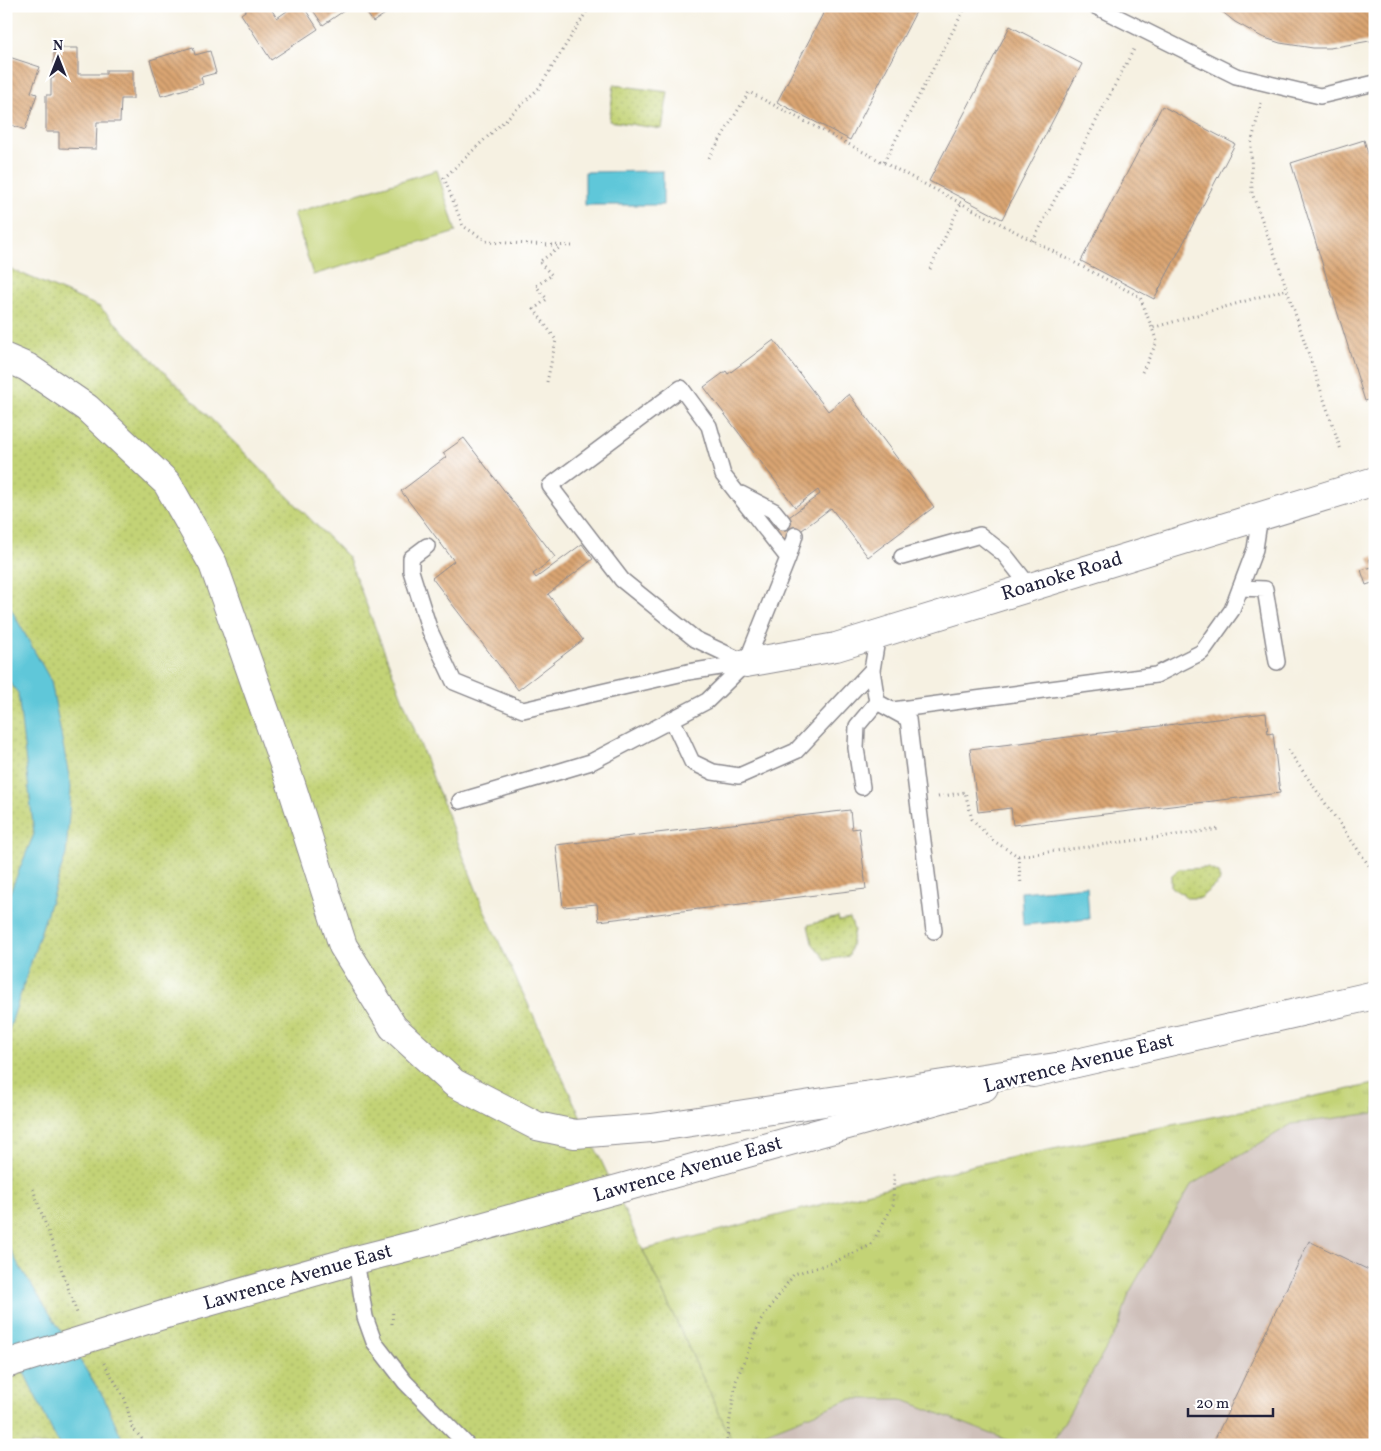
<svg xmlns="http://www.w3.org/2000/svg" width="1381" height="1451" font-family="Vollkorn,serif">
  <defs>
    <pattern id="grass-tufts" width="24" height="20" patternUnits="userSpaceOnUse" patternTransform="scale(1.25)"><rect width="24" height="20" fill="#c3d376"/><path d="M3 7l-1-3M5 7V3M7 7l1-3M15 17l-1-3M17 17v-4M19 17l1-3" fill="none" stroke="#a7b567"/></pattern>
    <pattern id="park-dots" width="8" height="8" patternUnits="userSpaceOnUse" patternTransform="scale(1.25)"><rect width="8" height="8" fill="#c3d376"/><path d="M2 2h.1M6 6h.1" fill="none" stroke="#a7b567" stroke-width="1.8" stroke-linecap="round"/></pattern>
    <pattern id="building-back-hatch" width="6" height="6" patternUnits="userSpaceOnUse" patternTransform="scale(1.25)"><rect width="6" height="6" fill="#daa572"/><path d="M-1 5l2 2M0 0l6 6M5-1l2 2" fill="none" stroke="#b0865f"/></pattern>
  </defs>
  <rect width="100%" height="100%" fill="#fff"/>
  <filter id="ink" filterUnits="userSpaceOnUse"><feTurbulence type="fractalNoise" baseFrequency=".02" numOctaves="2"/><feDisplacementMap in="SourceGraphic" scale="10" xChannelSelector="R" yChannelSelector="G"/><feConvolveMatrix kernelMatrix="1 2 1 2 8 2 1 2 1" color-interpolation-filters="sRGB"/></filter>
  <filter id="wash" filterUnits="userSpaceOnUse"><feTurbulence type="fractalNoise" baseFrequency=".0096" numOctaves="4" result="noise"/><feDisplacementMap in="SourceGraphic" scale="20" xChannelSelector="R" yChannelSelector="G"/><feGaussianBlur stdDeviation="1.12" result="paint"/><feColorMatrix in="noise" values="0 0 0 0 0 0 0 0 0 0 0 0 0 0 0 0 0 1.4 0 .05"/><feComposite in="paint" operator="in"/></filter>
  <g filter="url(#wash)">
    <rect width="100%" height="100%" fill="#f6f1e2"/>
    <path fill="#cfc0ba" d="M1375,1113V1445H1051L1119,1326L1129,1293L1191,1185L1292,1124Z
      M850,1399H901L1020,1445H736Z"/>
    <path fill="url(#grass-tufts)" stroke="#727a58" d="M1375,1084V1113L1292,1124L1191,1185L1129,1293L1119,1326L1051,1445H1020L901,1399H850L734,1445L643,1250L979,1164Z"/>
    <path fill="url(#park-dots)" stroke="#727a58" d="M614,85L668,92L662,129L609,121Z
      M6,267L100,307L348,557L484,910L734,1445H6Z
      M1208,868L1219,873L1220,881L1200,898H1188L1171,887V876L1179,869Z
      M838,917L839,921L850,919L854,930L849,956L826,960L812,943L808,925Z"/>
    <path fill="#c3d376" stroke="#727a58" d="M437,170L456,232L313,275L294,213Z"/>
    <path fill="#5ec7d9" stroke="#40748a" d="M663,171V205H585V172Z
      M6,600L51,681L71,787L66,854L6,1039V902L34,834L18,693L6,678Z
      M1087,886L1089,919L1023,925L1021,892Z
      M6,1241L18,1264L104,1398L125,1445H59L18,1360L6,1349Z"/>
    <g id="blocks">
      <path fill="url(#building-back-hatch)" d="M252,6H269L277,18L294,6H303L318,29L271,60L241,14Z
        M310,6H351L323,25Z
        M362,6H397L373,22Z
        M827,6H919L850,140L777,102Z
        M1215,6H1375V40L1330,48H1313L1280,43L1262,37L1235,22Z
        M1010,26L1082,64L1002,219L929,181Z
        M193,47L195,55L210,51L216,73L201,77L203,84L161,96L150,60Z
        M54,48H78V74H106V70H133V99H121L120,122H97L96,149L59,148V132H46V95H51V78H54Z
        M6,56L40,67L31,92L37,94L25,130L6,123Z
        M1162,106L1235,144L1154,299L1081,261Z
        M1364,140L1375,176V398L1365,401L1291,163Z
        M774,340L828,411L849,394L934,507L868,557L831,508L785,543L774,528L820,494L818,490L795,507L704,387L726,371L728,374Z
        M464,438L555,557L533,574L536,578L582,544L593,559L548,594L583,640L518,690L432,578L454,561L401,491L446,457L443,453Z
        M1375,556V582L1366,585L1361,570L1372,567L1369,558Z
        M1266,713L1268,734L1273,733L1280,793L1013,825L1011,808L978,812L970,749Z
        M850,810L852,829L859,828L866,889L599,921L597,904L563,907L556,845Z
        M1309,1241L1375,1273V1445H1212Z"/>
    </g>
  </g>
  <g filter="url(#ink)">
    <use href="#blocks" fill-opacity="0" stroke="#8c8a8e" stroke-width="1"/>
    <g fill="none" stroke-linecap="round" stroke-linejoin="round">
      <defs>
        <path id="service" d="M1095,6L1236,76L1320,96L1375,83
          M741,494L774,511L783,522
          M427,546L411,558V571L430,631L454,682L523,710L688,672L746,663
          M902,557L980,535L1004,554L1030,587
          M788,558L795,535
          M1240,588L1265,589L1277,662
          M872,670L877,702L908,719L934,931
          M893,710L1156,675L1202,652L1232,610L1255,549L1260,516
          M672,719L692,762L713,772L739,776L796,751L872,670L878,634
          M862,787L856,748L857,726L877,702
          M460,801L591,762L707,701L746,663L788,558L723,475L709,426L681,388L550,486L622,580L695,639L746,663
          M356,1260L365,1317L374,1342L405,1382L467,1445"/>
        <path id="minor" d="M746,663L836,647L1375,481"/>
        <path id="secondary" d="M1033,1073L1375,995
          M166,1314L356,1260L431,1241L984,1087"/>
        <path id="motorway" d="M6,358L27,367L87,408L167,483L213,564L291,784L343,946L393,1027L454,1083L537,1126L575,1134L652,1128L1056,1067"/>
      </defs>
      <use href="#service" stroke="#8c8a8e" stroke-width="18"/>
      <use href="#minor" stroke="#8c8a8e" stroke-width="30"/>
      <use href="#secondary" stroke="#8c8a8e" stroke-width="30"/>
      <use href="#motorway" stroke="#8c8a8e" stroke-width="30"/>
      <path stroke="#8c8a8e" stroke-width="3" stroke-dasharray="1 4" stroke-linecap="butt" d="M1261,103L1251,145L1252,193L1279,266L1341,450
        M709,158L749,92L1140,297L1152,328
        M884,162L966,6
        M1033,241L1134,49
        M572,246L488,242L463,226L444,178L539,88L590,6
        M930,269L961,203
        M1142,372L1157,342L1152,328L1287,289
        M547,382L556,340L534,309L547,299L536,286L552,275L539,262L562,246
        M1288,750L1375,874
        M938,797L965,792L972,819L992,840L1018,856L1220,829
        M1018,856L1021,884
        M33,1189L77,1313
        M392,1324L393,1309
        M104,1363L125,1399L132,1427L147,1445
        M726,1445L736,1381L760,1322L794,1274L832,1263L871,1245L893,1205L894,1171"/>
      <use href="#service" stroke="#fff" stroke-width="15"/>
      <use href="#minor" stroke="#fff" stroke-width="28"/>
      <use href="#secondary" stroke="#fff" stroke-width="28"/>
      <use href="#motorway" stroke="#fff" stroke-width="28"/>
      <defs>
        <path id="secondary-bridge" d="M6,1364L166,1314"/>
      </defs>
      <use href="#secondary-bridge" stroke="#8c8a8e" stroke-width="30" stroke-linecap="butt"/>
      <use href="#secondary-bridge" stroke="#fff" stroke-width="28"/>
    </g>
  </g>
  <g text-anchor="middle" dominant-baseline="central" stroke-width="5" stroke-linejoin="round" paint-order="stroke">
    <g font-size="20" fill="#22223b" stroke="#fff">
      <text transform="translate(1062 577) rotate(-17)">Roanoke Road</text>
      <text transform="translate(1079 1064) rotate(-14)">Lawrence Avenue East</text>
      <text transform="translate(688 1170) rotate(-16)">Lawrence Avenue East</text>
      <text transform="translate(298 1278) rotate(-16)">Lawrence Avenue East</text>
    </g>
  </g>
  <rect width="1381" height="1451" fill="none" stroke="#fff" stroke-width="25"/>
  <g transform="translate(58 58)" stroke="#ffffff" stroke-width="4" paint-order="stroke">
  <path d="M0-4L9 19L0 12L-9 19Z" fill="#22223b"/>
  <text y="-8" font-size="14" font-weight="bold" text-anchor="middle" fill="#22223b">N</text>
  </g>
  <path d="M1188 1408v8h85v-8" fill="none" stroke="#22223b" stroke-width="2.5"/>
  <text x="1196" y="1408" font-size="15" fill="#22223b" stroke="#ffffff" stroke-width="4" paint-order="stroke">20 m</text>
</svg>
